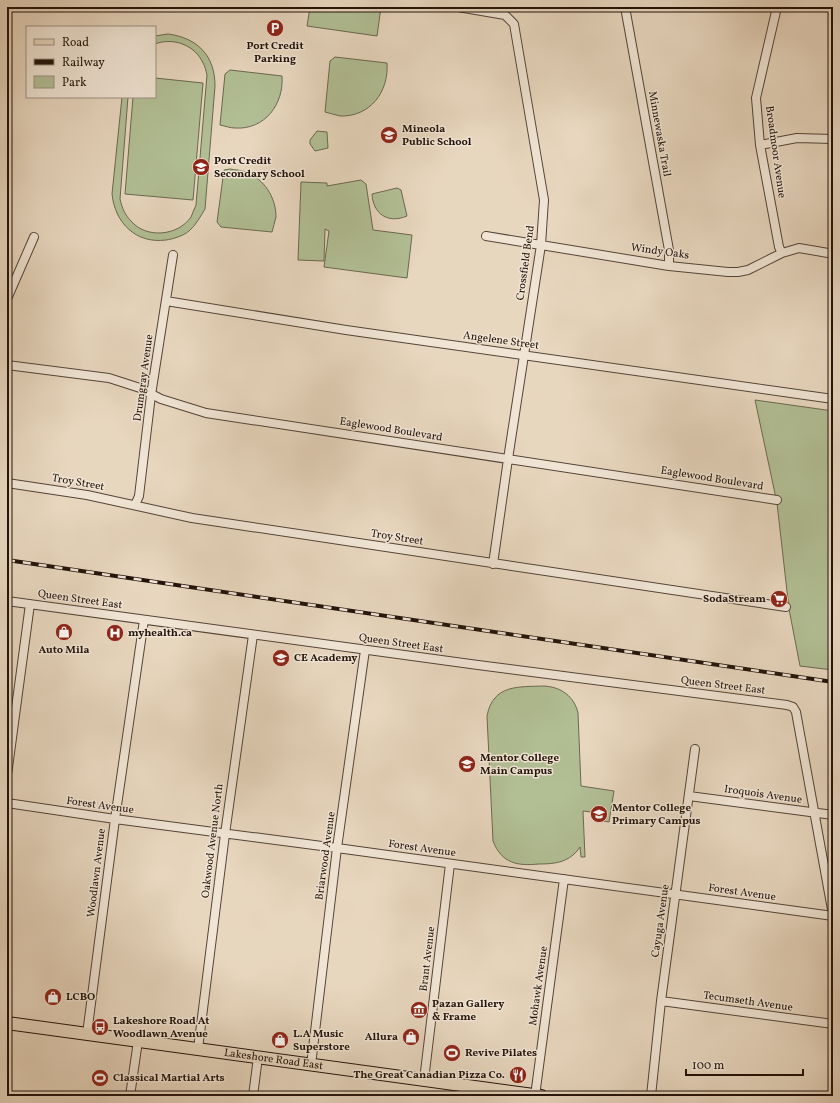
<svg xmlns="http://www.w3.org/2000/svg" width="840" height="1103" font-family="Vollkorn,serif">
  <rect width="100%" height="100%" fill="#e8d7bf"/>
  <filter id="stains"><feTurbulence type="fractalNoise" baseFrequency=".005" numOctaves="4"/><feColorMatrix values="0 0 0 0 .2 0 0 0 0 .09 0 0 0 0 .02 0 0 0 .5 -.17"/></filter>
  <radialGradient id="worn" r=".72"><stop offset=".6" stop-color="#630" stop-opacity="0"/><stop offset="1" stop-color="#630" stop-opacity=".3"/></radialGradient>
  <path fill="#b2bf95" stroke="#6a6950" d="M310,7H381L377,36L307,26Z
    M168,34C198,38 215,56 215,86L205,209C200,217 196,225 189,231C183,236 173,239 166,240C136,244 115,223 112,194L122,97H128L120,199C122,208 125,215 131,221C146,239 178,236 191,217C193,213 194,209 196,205L207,75C206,71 205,66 203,63C195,45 173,37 155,44V36Z
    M335,57L387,63C389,92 370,117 340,116C335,115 330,113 325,112L330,61Z
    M230,70L282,76C284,104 265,130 235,128C230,128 225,126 220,125L225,74Z
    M155,78L203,83L193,200L125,194L133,97H155Z
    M317,131L327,132L328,148L315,151L310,144V140Z
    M230,169C235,170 241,170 246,172C264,179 276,197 276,217C275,222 273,227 272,232L221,227L217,222L224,170Z
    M361,180L366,184L373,230L412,235L407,278L324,267L329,231L325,229L324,261L298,260L301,182L327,183V186Z
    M397,188L401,190L407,216C388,224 373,214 372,194Z
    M755,400L833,411V670L800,666L789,609L777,503Z
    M544,686C561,687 574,696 578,713L581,786L614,791L609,822L598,820L599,813L583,811L585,857H581L580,847C570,862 556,864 539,864C518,866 502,864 493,841L487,716C493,684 519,687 544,686Z"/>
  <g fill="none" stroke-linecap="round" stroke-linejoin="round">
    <defs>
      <path id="minor" d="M458,7L505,15L514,24L544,200L541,245L508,459L493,564
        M625,7L669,250V266
        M777,7L756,98L760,145L779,247L782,253
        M760,145L797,138L833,139
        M486,236L669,266L728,272H738L748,270L782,253L799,248L828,253
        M7,299L34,237
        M166,301L346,330L833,399
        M7,365L109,378L140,388L161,399L206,413L777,500
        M7,483L87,495L192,518L786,607
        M135,505L139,496L151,395L173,255
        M7,601L478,665L787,705L793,707L796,712L833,915
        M7,775L30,604
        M689,796L833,815
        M7,803L115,819L337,848L833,916
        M661,1001L833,1024
        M87,1034L115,819L144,620
        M198,1049L225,834L253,635
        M311,1065L337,848L365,650
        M424,1080L450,864
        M130,1096L138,1041
        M253,1096L258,1057
        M535,1096L564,879
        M651,1096L661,1001L695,749"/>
      <g id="primary">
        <path id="s1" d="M7,1023L541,1096"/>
      </g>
    </defs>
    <use href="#minor" stroke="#544438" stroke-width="10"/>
    <use href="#primary" stroke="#23130b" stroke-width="14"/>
    <use href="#minor" stroke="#f0e5d5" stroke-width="8"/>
    <use href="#primary" stroke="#e8d7bf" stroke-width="12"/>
    <defs>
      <path id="rail" d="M7,560L833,682"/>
    </defs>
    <use href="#rail" stroke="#23130b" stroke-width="4"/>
    <use href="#rail" stroke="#f0e5d5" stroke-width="2.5" stroke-dasharray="8" stroke-linecap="butt"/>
  </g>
  <defs>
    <symbol id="parking-disc" viewBox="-11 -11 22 22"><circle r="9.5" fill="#8f2418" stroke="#f0e5d5"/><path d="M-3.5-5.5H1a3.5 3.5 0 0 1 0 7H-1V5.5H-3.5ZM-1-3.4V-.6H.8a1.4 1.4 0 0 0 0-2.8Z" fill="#fff"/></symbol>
    <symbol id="school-disc" viewBox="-11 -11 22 22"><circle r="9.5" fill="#8f2418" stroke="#f0e5d5"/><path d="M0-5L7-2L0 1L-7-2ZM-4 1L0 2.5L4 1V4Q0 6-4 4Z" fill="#fff"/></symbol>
    <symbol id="supermarket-disc" viewBox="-11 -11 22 22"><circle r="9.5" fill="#8f2418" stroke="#f0e5d5"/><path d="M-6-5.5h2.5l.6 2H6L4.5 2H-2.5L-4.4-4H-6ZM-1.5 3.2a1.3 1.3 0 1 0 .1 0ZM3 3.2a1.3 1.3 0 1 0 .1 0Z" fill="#fff"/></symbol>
    <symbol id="shop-disc" viewBox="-11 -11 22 22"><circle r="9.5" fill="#8f2418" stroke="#f0e5d5"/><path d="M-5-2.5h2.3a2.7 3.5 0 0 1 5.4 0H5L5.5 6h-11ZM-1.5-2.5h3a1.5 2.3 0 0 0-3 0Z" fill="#fff"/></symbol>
    <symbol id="hospital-disc" viewBox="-11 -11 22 22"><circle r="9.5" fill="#8f2418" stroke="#f0e5d5"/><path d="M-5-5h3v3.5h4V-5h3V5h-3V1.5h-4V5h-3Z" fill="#fff"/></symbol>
    <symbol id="museum-disc" viewBox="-11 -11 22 22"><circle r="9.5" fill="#8f2418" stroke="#f0e5d5"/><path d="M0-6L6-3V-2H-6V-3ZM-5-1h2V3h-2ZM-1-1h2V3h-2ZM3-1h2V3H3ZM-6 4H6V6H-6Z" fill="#fff"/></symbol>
    <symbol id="bus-disc" viewBox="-11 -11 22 22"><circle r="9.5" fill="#8f2418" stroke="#f0e5d5"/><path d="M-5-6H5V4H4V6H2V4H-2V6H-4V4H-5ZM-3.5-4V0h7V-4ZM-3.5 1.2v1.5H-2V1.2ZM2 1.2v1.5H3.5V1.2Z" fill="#fff"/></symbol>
    <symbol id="stadium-disc" viewBox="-11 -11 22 22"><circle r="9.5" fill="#8f2418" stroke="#f0e5d5"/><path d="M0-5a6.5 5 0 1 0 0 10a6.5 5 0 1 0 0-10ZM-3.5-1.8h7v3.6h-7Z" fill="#fff"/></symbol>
    <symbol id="restaurant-disc" viewBox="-11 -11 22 22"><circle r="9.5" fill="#8f2418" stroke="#f0e5d5"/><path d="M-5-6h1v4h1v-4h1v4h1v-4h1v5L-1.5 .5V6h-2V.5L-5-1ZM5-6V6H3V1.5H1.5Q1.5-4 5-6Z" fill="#fff"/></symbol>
  </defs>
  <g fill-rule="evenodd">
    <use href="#parking-disc" x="265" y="18" width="20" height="20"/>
    <use href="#school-disc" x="379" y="125" width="20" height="20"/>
    <use href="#school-disc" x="191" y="157" width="20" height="20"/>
    <use href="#supermarket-disc" x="769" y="589" width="20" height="20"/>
    <use href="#shop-disc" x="54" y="622" width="20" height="20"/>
    <use href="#hospital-disc" x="105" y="623" width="20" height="20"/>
    <use href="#school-disc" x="271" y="648" width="20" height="20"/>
    <use href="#school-disc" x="457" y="754" width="20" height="20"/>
    <use href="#school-disc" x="589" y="804" width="20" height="20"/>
    <use href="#shop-disc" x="43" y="987" width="20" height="20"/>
    <use href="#museum-disc" x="409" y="1000" width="20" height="20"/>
    <use href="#bus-disc" x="90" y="1017" width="20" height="20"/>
    <use href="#shop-disc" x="401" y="1027" width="20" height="20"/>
    <use href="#shop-disc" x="270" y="1030" width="20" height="20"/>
    <use href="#stadium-disc" x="442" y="1043" width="20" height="20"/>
    <use href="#restaurant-disc" x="508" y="1065" width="20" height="20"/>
    <use href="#stadium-disc" x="90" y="1068" width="20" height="20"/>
  </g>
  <g text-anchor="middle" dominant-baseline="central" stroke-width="3" stroke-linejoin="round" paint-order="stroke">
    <g font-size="11" font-weight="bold" fill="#23130b" stroke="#f0e5d5" text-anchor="start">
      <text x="275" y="46" text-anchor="middle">Port Credit<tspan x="275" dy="13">Parking</tspan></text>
      <text x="402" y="129">Mineola<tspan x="402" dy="13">Public School</tspan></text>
      <text x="214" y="161">Port Credit<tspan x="214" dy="13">Secondary School</tspan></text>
      <text x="766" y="599" text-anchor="end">SodaStream</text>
      <text x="128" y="633">myhealth.ca</text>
      <text x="64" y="650" text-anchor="middle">Auto Mila</text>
      <text x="294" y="658">CE Academy</text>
      <text x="480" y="758">Mentor College<tspan x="480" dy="13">Main Campus</tspan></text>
      <text x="612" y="808">Mentor College<tspan x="612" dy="13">Primary Campus</tspan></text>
      <text x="66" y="997">LCBO</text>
      <text x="432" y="1004">Pazan Gallery<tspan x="432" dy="13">&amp; Frame</tspan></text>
      <text x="113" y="1021">Lakeshore Road At<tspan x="113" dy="13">Woodlawn Avenue</tspan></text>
      <text x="293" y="1034">L.A Music<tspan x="293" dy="13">Superstore</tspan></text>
      <text x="398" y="1037" text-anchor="end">Allura</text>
      <text x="465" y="1053">Revive Pilates</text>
      <text x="505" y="1075" text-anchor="end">The Great Canadian Pizza Co.</text>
      <text x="113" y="1078">Classical Martial Arts</text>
    </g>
    <g font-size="11" fill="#23130b" stroke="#f0e5d5">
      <text transform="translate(659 134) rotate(80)">Minnewaska Trail</text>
      <text transform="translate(775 152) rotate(82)">Broadmoor Avenue</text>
      <text transform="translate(660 252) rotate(8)">Windy Oaks</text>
      <text transform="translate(526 263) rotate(-82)">Crossfield Bend</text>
      <text transform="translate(501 341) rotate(8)">Angelene Street</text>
      <text transform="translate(144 378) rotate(-82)">Drumgray Avenue</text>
      <text transform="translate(391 430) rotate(9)">Eaglewood Boulevard</text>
      <text transform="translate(712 479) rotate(9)">Eaglewood Boulevard</text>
      <text transform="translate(78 483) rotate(10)">Troy Street</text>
      <text transform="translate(397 538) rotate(9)">Troy Street</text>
      <text transform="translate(80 600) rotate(8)">Queen Street East</text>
      <text transform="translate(401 644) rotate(8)">Queen Street East</text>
      <text transform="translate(723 686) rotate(7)">Queen Street East</text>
      <text transform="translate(763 795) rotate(8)">Iroquois Avenue</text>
      <text transform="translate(100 806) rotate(8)">Forest Avenue</text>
      <text transform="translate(213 841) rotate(-83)">Oakwood Avenue North</text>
      <text transform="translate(422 849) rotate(8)">Forest Avenue</text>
      <text transform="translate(326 856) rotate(-82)">Briarwood Avenue</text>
      <text transform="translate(97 873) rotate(-83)">Woodlawn Avenue</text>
      <text transform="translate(742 893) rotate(8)">Forest Avenue</text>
      <text transform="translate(661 921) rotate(-82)">Cayuga Avenue</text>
      <text transform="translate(428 959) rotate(-83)">Brant Avenue</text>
      <text transform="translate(539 986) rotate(-82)">Mohawk Avenue</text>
      <text transform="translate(748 1002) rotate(8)">Tecumseth Avenue</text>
      <text stroke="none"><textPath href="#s1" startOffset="269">Lakeshore Road East</textPath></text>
    </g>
  </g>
  <rect width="840" height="1103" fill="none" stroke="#e8d7bf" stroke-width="24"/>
  <rect x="8" y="8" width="824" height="1087" fill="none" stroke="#23130b" stroke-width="2"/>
  <rect x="12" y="12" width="816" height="1079" fill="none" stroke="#23130b"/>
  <rect x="26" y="26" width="130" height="72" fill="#f0e5d5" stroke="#9e9184"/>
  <rect x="34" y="39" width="20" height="6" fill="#e8d7bf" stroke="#9e9184"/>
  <text x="62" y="46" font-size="12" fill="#23130b">Road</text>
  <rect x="34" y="59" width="20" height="6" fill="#23130b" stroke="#9e9184"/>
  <text x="62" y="66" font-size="12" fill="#23130b">Railway</text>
  <rect x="34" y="76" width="20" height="12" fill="#b2bf95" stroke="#9e9184"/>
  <text x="62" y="86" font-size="12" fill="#23130b">Park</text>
  <path d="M686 1069v6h117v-6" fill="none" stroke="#23130b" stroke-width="2"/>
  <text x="692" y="1069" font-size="12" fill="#23130b" stroke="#f0e5d5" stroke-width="3" paint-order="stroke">100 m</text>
  <rect width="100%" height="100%" filter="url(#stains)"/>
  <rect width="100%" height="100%" fill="url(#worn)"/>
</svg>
